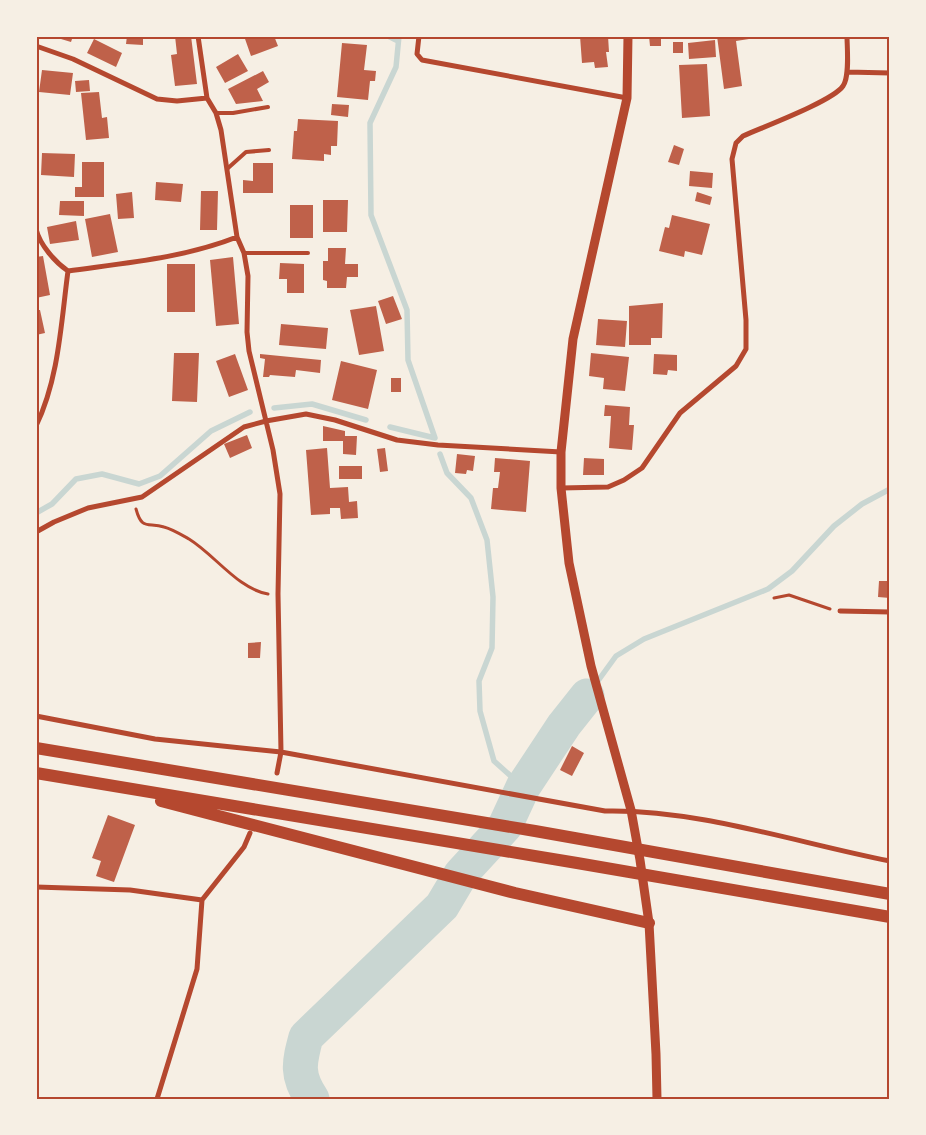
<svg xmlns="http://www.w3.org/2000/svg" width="926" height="1135" font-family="Poppins,sans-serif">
  <rect width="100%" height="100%" fill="#f6efe4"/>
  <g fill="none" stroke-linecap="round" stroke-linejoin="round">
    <path stroke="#c9d6d2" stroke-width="5.5" d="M388,36L398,41
      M399,36L396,67L370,123L371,215L407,310L408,360L435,438
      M274,408L312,404L366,420
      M390,427L435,438
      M440,454L447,473L471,498L487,540L493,597L492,648L479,681L480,711L494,761L523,787
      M36,513L52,504L76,479L102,474L139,484L160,476L211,431L250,412
      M587,696L616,656L644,639L768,589L792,571L834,526L862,504L890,489"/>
    <path stroke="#c9d6d2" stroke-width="35" d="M312,1099C296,1075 299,1063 306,1037L442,906L461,874L505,826L523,787L564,725L587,696"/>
  </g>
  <path fill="#bf614a" d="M51,36H73L71,42Z
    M127,36H143V45L126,44Z
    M175,36H191L197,84L175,86L171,55L177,54Z
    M244,36H274L278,46L251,56Z
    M580,36H608L609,52H606L608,67L595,68L594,62L582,63Z
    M649,36H661V46H650Z
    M717,36H749V39L736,41L742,86L724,89Z
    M94,39L122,53L116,67L87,53Z
    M715,40L716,57L689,59L688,43Z
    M673,42H683V53H673Z
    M342,43L367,45L364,70L376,71L375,81H370L368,100L337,97Z
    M238,54L248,71L225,83L216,67Z
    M707,64L710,116L682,118L679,65Z
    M42,70L73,73L70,95L39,92Z
    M263,71L269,82L257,89L263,101L236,104L228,89Z
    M89,80L90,91L76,92L75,81Z
    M99,92L102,118L107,117L109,138L86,140L81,93Z
    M332,104L349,105L348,117L331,115Z
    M298,119L338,121L337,146H331V155L324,154V161L292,159L294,131H297Z
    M674,145L684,149L679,165L668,162Z
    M42,153L75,154L74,177L41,175Z
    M82,162H104V197H75V187H82Z
    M253,163H273V193H243V180L253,181Z
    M690,171L713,173L712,188L689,186Z
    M156,182L183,184L181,202L155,200Z
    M201,191H218L217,230H200Z
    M132,192L134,218L118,219L116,194Z
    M697,192L712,197L710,205L695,201Z
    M323,200H348L347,232H323Z
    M60,201H84V216L59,215Z
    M290,205H313V238H290Z
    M110,214L118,252L92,257L85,219Z
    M672,215L710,224L702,255L685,251L684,257L659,251L665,227L669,228Z
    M76,221L79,240L50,244L47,227Z
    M328,248H346L345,264H358V277H347L346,288H327V281L323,280V261H328Z
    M43,256L50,295L36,298V257Z
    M233,257L239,324L216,326L210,260Z
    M280,263L304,264V293H287V279H279Z
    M167,264H195V312H167Z
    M393,296L402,319L386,324L378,301Z
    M663,303L662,338H651V345H629V306Z
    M376,306L384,351L359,355L350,310Z
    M36,310H40L45,333L36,335Z
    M598,319L627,321L625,347L596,345Z
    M281,324L328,328L326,349L279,345Z
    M174,353H199L197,402L172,401Z
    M591,353L629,357L625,391L603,389L604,378L589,376Z
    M235,354L248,390L229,397L216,361Z
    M260,354L321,360L320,373L296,370L295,377L270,375L269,377H263L265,359L260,358Z
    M654,354L677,355V371L668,370L667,375L653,374Z
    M341,361L377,370L368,409L332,400Z
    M391,378H401V392H391Z
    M605,405L630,407L629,425H634L632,450L609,448L611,416H604Z
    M323,426L345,431V436H357L356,455L343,454V441H323Z
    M247,435L252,448L230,458L224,444Z
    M327,448L330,488L348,487L349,502L357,501L358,518L341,519L340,508H330V514L311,515L306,450Z
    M385,448L388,471L380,472L377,449Z
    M457,454L475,456L473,471L467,470L466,474L455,473Z
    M495,458L530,461L526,512L491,509L493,488H498L500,472H494Z
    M584,458L604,459V475H583Z
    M339,466H362V479H339Z
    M879,581H890V598L878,597Z
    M261,642L260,658H248V643Z
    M572,746L584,753L572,776L560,770Z
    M108,815L135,825L114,882L96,876L101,861L92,858Z"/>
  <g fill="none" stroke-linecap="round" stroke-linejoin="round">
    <path stroke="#b5482f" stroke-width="3" d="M136,509C142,531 148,522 164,527C172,529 182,535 189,539C215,555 238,589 268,594
      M774,598L789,595L830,609"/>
    <path stroke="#b5482f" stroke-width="4" d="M216,113H233L268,107
      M227,169L246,152L269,150
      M244,253H308"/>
    <path stroke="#b5482f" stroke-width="5" d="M198,36L207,98L216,113L221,130L237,237L244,253L248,276L247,332L249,351L273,450L280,494L278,594L281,752L277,773
      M419,36L417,54L422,60L627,98
      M36,46L73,59L157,99L177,101L207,98
      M847,72L890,73
      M36,229C40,245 55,262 68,271C125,263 184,258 237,237
      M36,426C59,378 61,323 68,271
      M561,488L608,487L624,480L642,468L680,413L736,366L746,349V320L732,159L736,143L743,136C763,127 833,101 843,86C850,76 847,48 847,36
      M36,532L54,522L88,508L142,497L244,427L266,421L306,414L335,420L397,440L438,445L561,452
      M840,611L890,612
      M36,716L155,739L281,752L605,811C699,809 797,843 890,861
      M36,887L130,890L202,900
      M157,1099L197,969L202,900L244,847L250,833"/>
    <path stroke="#b5482f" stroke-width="9" d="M628,36L627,98L573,339L561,452V488L569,563L591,666L631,810L640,860L649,923L656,1054L657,1099"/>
    <path stroke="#b5482f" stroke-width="12" d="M36,748L535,831L890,894
      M36,773L577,863L890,917
      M161,801L515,893L649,923"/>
  </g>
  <rect width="926" height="1135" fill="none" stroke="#f6efe4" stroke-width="75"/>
  <rect x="38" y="38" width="850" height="1060" fill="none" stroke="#b5482f" stroke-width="2"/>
</svg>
